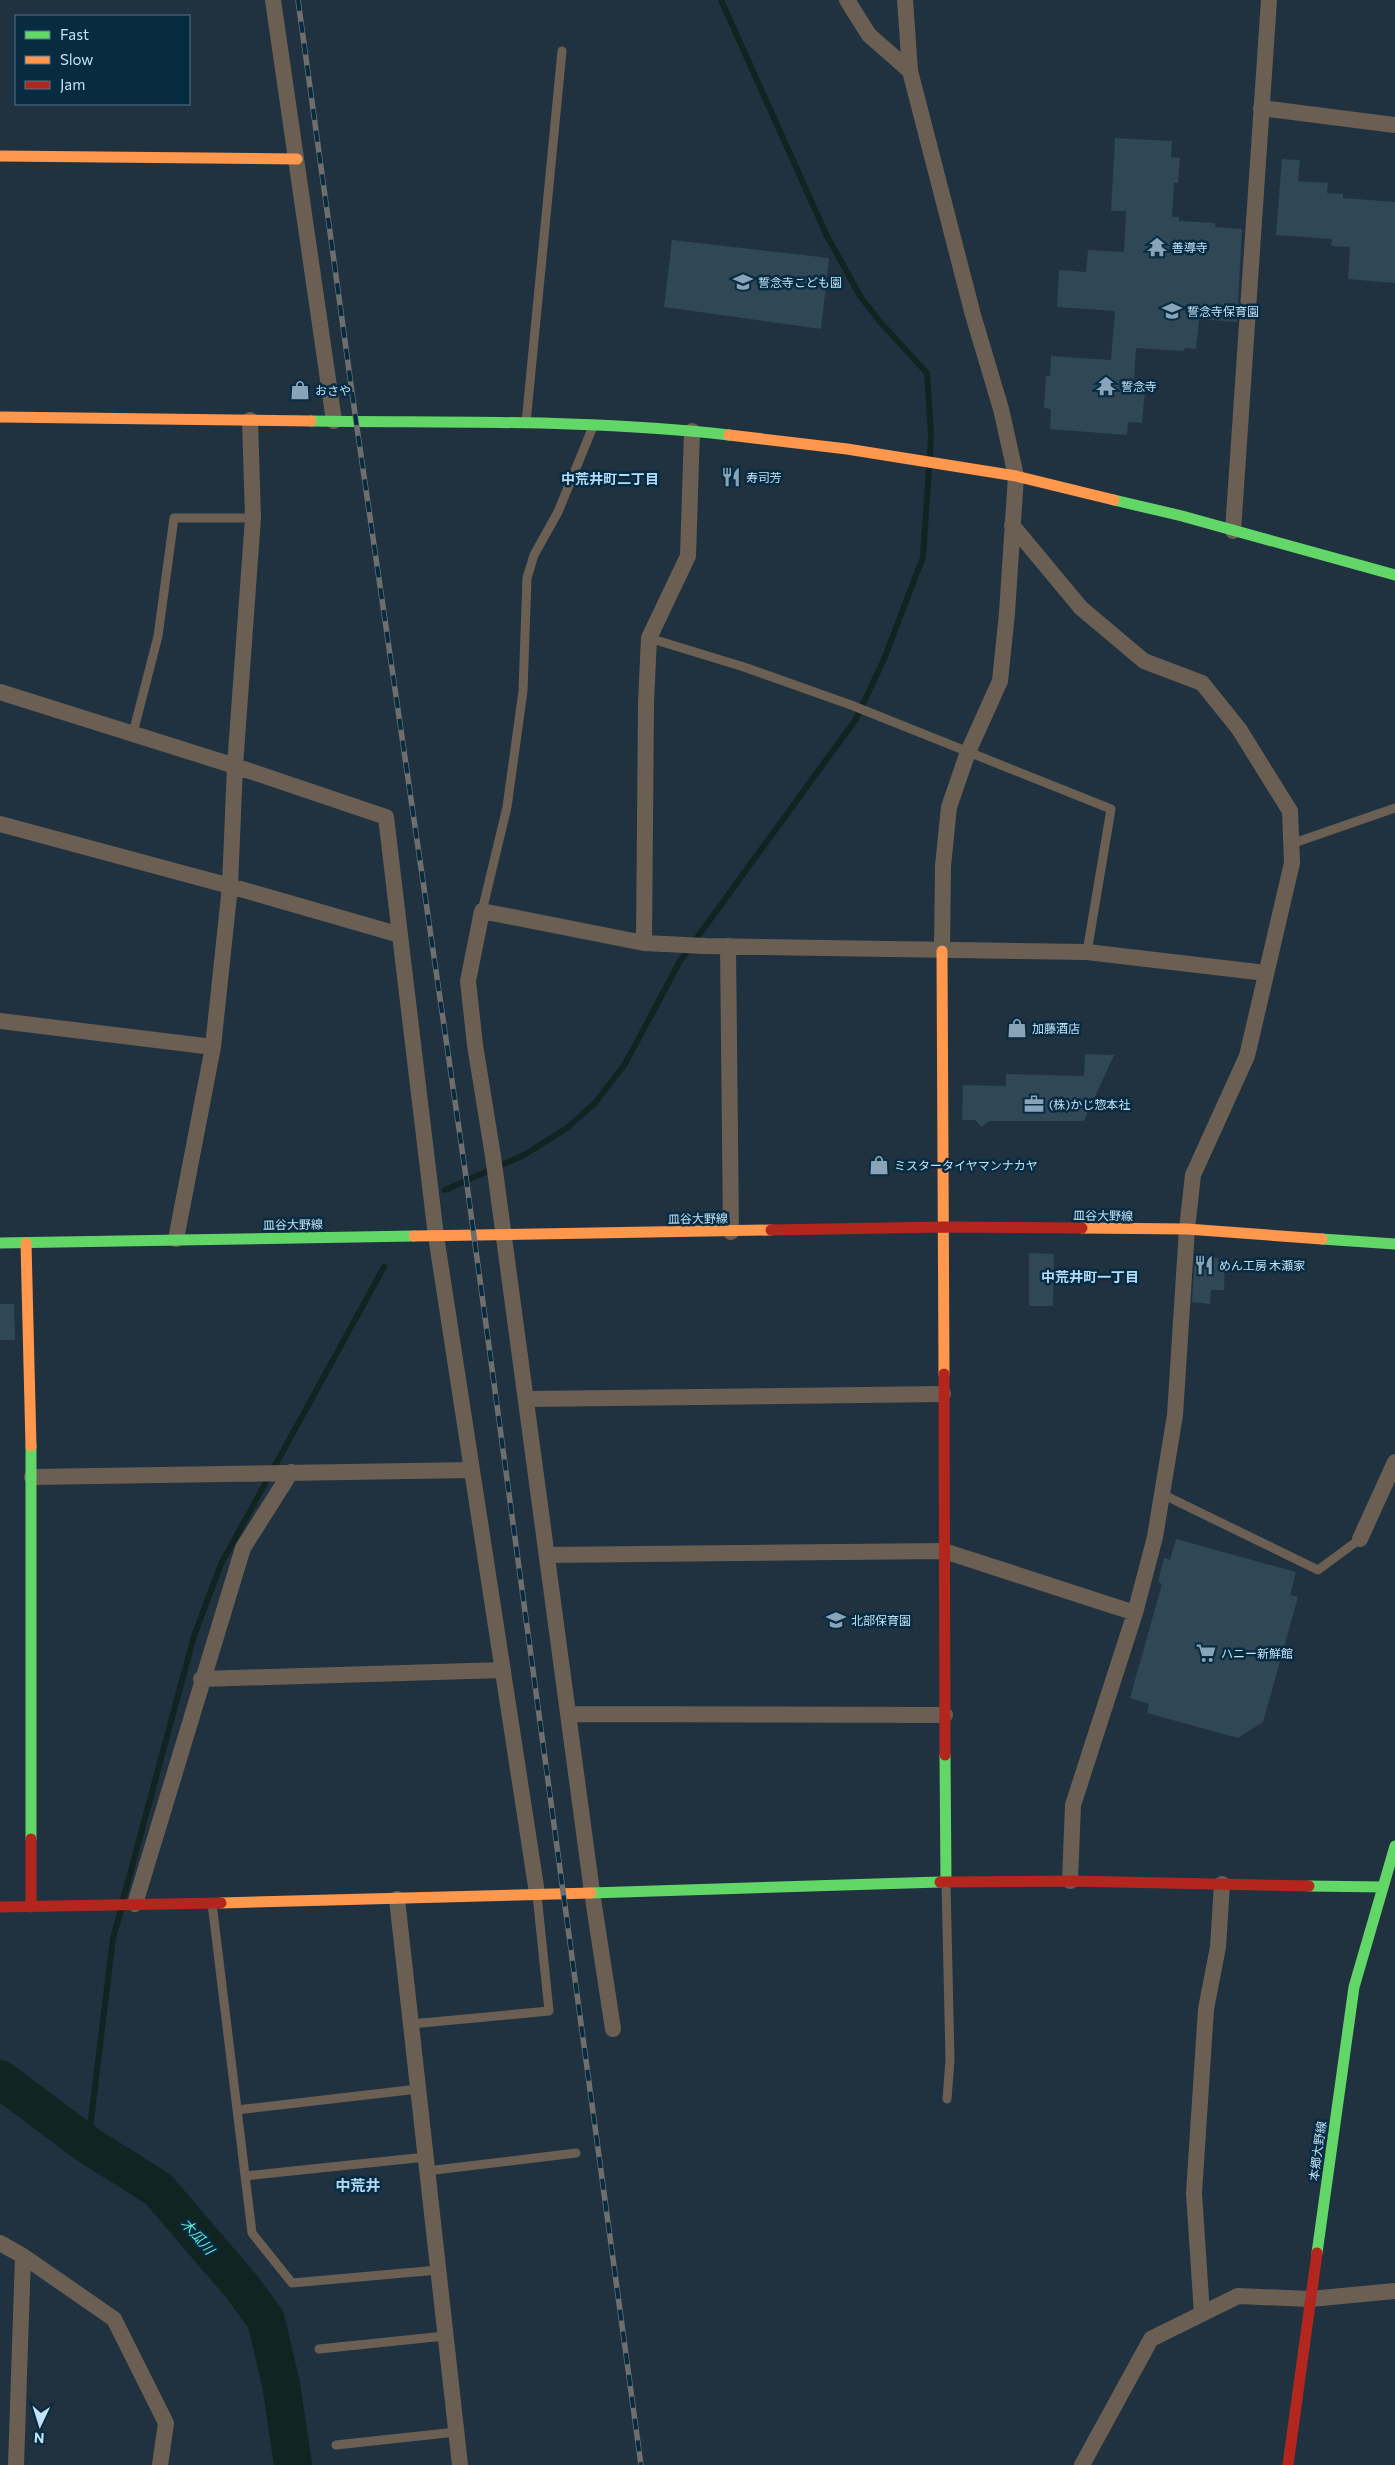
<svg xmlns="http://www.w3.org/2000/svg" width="1395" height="2465" font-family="Commissioner,'Noto Sans JP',sans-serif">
  <rect width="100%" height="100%" fill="#20323f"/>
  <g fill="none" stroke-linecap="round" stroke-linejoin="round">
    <path stroke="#122422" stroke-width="6" d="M721,0L826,234L860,296L881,323L927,373L931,434L930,458
      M445,1190L524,1155L567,1128L595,1103L625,1064L680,961L856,719L884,659L923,557L929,468
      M123,1900L194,1636L221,1564L384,1267
      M88,2145L113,1938L121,1910"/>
    <path stroke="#122422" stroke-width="38" d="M0,2079L88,2145L158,2189L242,2287L266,2320L281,2384L293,2465"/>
  </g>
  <path fill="#304755" d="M1115,138L1172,141L1171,157L1180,158L1178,183H1174L1172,217H1179V221L1215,223V227L1242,229L1237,322L1199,319L1196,349L1185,348L1184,351L1136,348L1134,380L1146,381L1142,423L1128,422L1127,435L1050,429L1051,409L1044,408L1046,376H1050L1051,356L1111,360L1115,311L1057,307L1059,270L1086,272L1088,250L1124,252L1126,211H1111Z
    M1282,159L1300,160L1298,181L1328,183L1327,193L1343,194V198L1395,202V283L1348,279L1350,247L1331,246L1332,239L1276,235Z
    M672,240L829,258L821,329L664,307Z
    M1085,1054L1114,1055L1084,1121H989L982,1127L975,1120H962L963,1085L1006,1086V1074L1084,1076Z
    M1029,1253L1054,1254L1053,1306H1029Z
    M1195,1256L1225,1259L1224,1290H1211L1210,1304L1192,1302Z
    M0,1304H14L15,1340H0Z
    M1176,1539L1296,1572L1290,1595L1298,1597L1263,1722L1238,1738L1147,1713L1149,1704L1130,1698L1162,1584L1158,1582L1164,1558L1170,1560Z"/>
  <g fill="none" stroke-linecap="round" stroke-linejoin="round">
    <path stroke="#6b5f54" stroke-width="9" d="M526,423L562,51
      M649,638L744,667L851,705L1111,809L1087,952
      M133,733L158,636L174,518H253
      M1291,844L1395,808
      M482,911L507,807L523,691L527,578L534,555L558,512L592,429
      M1162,1494L1318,1570L1360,1539
      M946,1882L950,2060L947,2099
      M212,1903L252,2233L292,2283L438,2270
      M411,2024L549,2011L537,1895
      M237,2110L418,2089
      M427,2171L576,2153
      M245,2176L426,2157
      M319,2349L445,2336
      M336,2445L456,2432"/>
    <path stroke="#6b5f54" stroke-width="16" d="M273,0L334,421
      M847,0L869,35L910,71
      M905,0L910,71L973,315L1001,409L1016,476L1007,613L1000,681L968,752L949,807L943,866L942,951
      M1261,108L1395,125
      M250,420L253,518L235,766L230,886L400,935L436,1236L537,1893
      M1012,525L1081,608L1144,661L1202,683L1239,729L1290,811L1292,863L1247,1056L1193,1175L1187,1229L1175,1415L1155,1537L1135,1613L1073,1805L1070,1881
      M1233,531L1269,0
      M0,692L235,766L386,817L400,935
      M0,824L230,886L213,1047L176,1239
      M644,943L646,703L649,638L688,556L692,431
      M728,946L731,1232
      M0,1021L213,1047
      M526,1399L943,1394
      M32,1477L472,1470
      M1360,1539L1395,1462
      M547,1555L944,1551L1135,1613
      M201,1679L503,1670
      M568,1714L945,1715
      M397,1899L460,2465
      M135,1904L243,1548L291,1472
      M613,2029L592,1892L493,1156L475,1045L468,981L482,911L644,943L706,946L1087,952L1266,973
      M0,2243L23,2256L114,2319L166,2423L160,2465
      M1202,2314L1194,2193L1206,2009L1218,1947L1222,1884
      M16,2465L23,2256
      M1082,2465L1151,2339L1238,2296L1310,2299L1395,2291"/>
    <path stroke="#63d668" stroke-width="11" d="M311,421C448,423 593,419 729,435
      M1114,500L1182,516L1395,575
      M1322,1239L1395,1244
      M0,1243L414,1236
      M945,1755L946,1882
      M31,1839V1446
      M1309,1886L1383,1887
      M591,1893L940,1882
      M1317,2253L1354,1987L1395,1846"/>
    <path stroke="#ff974d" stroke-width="11" d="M0,156L297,159
      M0,417L311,421
      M729,435L847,449L1016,476L1114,500
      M942,951L944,1374
      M1082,1228L1187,1229L1322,1239
      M414,1236L771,1230
      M26,1243L31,1446
      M221,1903L591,1893"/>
    <path stroke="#b3261e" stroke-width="11" d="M771,1230L942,1227L1082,1228
      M944,1374L945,1755
      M940,1882L1070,1881L1309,1886
      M0,1907L221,1903
      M31,1907V1839
      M1288,2465L1317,2253"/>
    <defs>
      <path id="rail" d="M298,0L356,421L465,1170L641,2465"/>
    </defs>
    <use href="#rail" stroke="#6d6e6d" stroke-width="5.5"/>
    <use href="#rail" stroke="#072b41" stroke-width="4" stroke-dasharray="11" stroke-linecap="butt"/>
  </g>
  <defs>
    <symbol id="temple-bare" viewBox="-9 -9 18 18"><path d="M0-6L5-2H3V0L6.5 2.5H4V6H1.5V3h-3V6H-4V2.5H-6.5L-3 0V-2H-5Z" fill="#89a4b8" stroke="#072b41" stroke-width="2.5" paint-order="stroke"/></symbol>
    <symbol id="school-bare" viewBox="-9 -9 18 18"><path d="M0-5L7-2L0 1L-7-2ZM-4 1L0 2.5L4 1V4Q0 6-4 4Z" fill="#89a4b8" stroke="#072b41" stroke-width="2.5" paint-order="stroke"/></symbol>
    <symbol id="shop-bare" viewBox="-9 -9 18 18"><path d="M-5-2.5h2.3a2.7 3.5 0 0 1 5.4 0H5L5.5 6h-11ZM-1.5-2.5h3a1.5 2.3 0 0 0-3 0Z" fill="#89a4b8" stroke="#072b41" stroke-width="2.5" paint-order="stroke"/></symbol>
    <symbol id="restaurant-bare" viewBox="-9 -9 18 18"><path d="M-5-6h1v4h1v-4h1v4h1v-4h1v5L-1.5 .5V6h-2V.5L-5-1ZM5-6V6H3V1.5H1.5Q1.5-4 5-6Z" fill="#89a4b8" stroke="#072b41" stroke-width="2.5" paint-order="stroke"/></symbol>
    <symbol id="office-bare" viewBox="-9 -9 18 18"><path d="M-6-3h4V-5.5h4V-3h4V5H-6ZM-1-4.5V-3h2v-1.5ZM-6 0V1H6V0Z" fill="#89a4b8" stroke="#072b41" stroke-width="2.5" paint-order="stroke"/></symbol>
    <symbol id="supermarket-bare" viewBox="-9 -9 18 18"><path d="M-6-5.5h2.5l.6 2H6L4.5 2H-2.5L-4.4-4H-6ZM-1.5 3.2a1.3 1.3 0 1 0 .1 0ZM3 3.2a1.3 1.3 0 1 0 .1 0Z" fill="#89a4b8" stroke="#072b41" stroke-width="2.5" paint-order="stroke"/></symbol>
  </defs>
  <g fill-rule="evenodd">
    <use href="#temple-bare" x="1143" y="233" width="28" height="28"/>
    <use href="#school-bare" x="729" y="268" width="28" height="28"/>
    <use href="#school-bare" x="1158" y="297" width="28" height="28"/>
    <use href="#temple-bare" x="1092" y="372" width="28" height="28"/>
    <use href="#shop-bare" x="286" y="376" width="28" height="28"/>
    <use href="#restaurant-bare" x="717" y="463" width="28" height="28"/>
    <use href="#shop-bare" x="1003" y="1014" width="28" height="28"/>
    <use href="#office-bare" x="1020" y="1090" width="28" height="28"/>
    <use href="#shop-bare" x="865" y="1151" width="28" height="28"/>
    <use href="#restaurant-bare" x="1190" y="1251" width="28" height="28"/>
    <use href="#school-bare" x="822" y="1606" width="28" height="28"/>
    <use href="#supermarket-bare" x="1192" y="1639" width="28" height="28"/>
  </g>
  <g text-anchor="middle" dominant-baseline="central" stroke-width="5" stroke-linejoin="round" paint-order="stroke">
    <g font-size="12" fill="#c2e2f9" stroke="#072b41" text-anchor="start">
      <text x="1172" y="247">善導寺</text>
      <text x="758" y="282">誓念寺こども園</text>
      <text x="1187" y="311">誓念寺保育園</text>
      <text x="1121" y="386">誓念寺</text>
      <text x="315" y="390">おさや</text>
      <text x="746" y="477">寿司芳</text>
      <text x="1032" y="1028">加藤酒店</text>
      <text x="1049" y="1104">(株)かじ惣本社</text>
      <text x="894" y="1165">ミスタータイヤマンナカヤ</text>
      <text x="1219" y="1265">めん工房 木瀬家</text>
      <text x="851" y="1620">北部保育園</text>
      <text x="1221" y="1653">ハニー新鮮館</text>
    </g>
    <g font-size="12" fill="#c2e2f9" stroke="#072b41">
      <text transform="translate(1103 1215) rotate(1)">皿谷大野線</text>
      <text transform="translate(698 1218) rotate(-1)">皿谷大野線</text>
      <text transform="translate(293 1224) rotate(-1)">皿谷大野線</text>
      <text transform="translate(1317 2151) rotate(-82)">本郷大野線</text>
    </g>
    <g font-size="14" font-weight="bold" fill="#b4dbf7" stroke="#072b41">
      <text x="610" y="478">中荒井町二丁目</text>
      <text x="1090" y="1276">中荒井町一丁目</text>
    </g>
    <g font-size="14" font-style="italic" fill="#5fecd4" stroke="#072b41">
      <text transform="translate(198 2236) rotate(49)">木瓜川</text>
    </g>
    <g font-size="15" font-weight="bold" fill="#b4dbf7" stroke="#072b41">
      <text x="358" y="2185">中荒井</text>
    </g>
  </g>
  <rect x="15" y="15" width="175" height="90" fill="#072b41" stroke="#52748b"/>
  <rect x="25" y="31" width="25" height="8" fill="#63d668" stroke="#52748b"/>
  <text x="60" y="40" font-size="15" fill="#c2e2f9">Fast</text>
  <rect x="25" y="56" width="25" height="8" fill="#ff974d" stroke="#52748b"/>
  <text x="60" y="65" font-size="15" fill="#c2e2f9">Slow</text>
  <rect x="25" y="81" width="25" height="8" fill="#b3261e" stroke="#52748b"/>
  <text x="60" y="90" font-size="15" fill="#c2e2f9">Jam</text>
  <g transform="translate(40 2425) rotate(184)" stroke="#072b41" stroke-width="4" paint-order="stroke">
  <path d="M0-4L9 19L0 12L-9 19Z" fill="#c2e2f9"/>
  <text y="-8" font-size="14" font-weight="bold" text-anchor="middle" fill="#c2e2f9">N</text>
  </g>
</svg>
